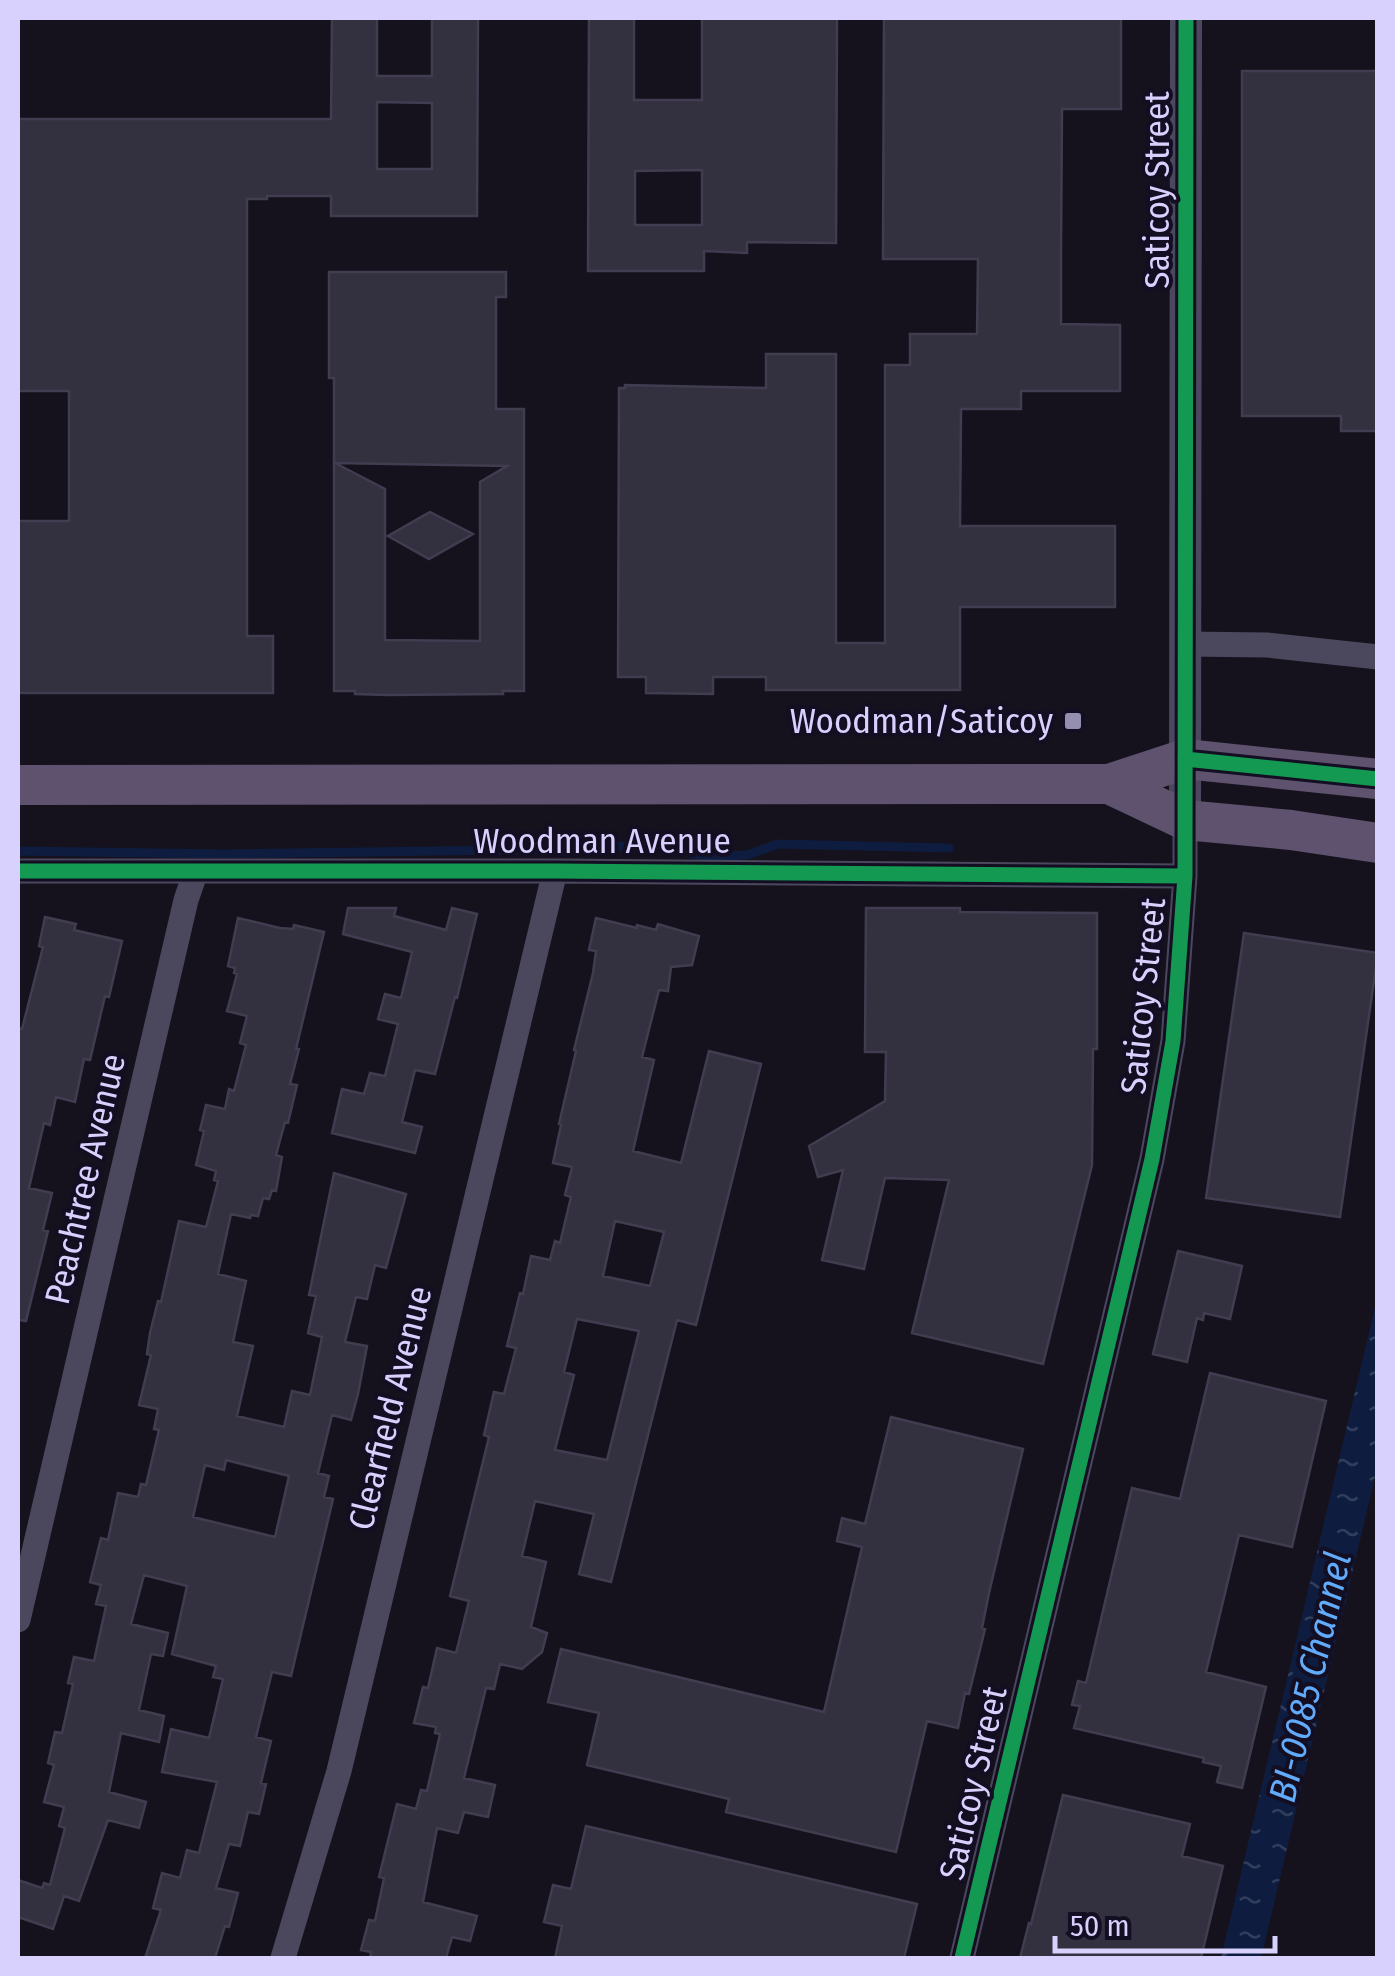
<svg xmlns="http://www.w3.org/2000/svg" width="1395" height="1976" font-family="'Fira Sans Condensed',sans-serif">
  <defs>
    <pattern id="water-ripples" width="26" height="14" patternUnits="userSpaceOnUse" patternTransform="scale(2.5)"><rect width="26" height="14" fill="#0e1d3f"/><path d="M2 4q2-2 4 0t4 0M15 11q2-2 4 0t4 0" fill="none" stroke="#303d5c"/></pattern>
  </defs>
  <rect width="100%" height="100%" fill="#15121d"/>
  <path fill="url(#water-ripples)" d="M1377,1299V1468L1261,1958H1221Z"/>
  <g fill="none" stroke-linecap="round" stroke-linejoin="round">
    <path stroke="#0e1d3f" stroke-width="9" d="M18,851L225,854L591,849L653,844L704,857L747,855L778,844L949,848"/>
  </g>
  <path fill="#33303f" stroke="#423c51" stroke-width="2.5" fill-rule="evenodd" d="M332,18H377V76H432V18H478L477,216H331V196H267V199H247V636H273V693H18V521H69V391H18V119H331ZM377,102L432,103V169H377Z
    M589,18H634V100H702V18H837L836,243L747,242V253L704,251V271H588ZM702,170V225H635V171Z
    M884,18H1121V109H1062L1061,251V324L1120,325V391H1021V409H961L960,526H1115V607H960V690H766V677H713V694L646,693V677H618L619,388H625V385L766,388V354H836V643H885V365H910V334H977L978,259H883Z
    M1242,71H1378V431H1341V416H1242Z
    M329,272H506V297H496V409H524V691H503V694L387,695L355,694V691H334V378H329ZM335,463L507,466L480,482V641L385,640V489Z
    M430,512L473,534L429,559L388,536Z
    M348,908H396L394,916L446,930L452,908L477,914L457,998L455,997L435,1074L415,1070L402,1122L422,1127L415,1153L332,1133L342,1089L364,1094L370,1073L385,1076L398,1024L378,1019L385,994L401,998L412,952L343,934Z
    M866,908H960V912L1097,913V1049H1093L1092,1165L1043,1364L912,1333L949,1180L885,1178L864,1269L822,1260L843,1170L818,1177L809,1146L885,1101L886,1052H865Z
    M45,917L76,924L74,930L122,941L109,997L105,996L90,1060L84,1059L75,1102L56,1097L50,1125L44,1123L29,1188L52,1193L43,1230L48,1231L26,1321L18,1320V1028L22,1029L43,947L39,946Z
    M238,918L280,928L293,929L294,925L324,932L296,1049H299L290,1084L297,1085L288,1123L285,1122L276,1155L282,1157L276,1191L272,1190L269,1199L263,1198L258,1216L251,1215L250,1218L231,1214L218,1274L246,1281L233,1342L253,1346L237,1416L284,1427L292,1391L310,1395L322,1337L308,1333L316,1296L309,1295L334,1173L406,1194L386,1268L375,1265L367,1299L356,1297L345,1342L367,1346L358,1394L351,1420L332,1415L318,1473L329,1476L324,1497L333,1499L291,1676L272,1672L256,1737L271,1741L261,1783L266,1784L259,1814L248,1812L240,1846L229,1844L216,1888L238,1893L229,1927L225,1926L215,1958H145L161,1910L153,1908L162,1873L180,1878L187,1850L199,1853L217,1782L162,1772L171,1729L209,1738L223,1679L213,1677L216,1666L172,1654L187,1586L144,1575L131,1624L168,1633L163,1656L151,1654L139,1710L164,1716L159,1742L121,1733L109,1792L146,1802L139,1828L108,1820L79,1901L64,1896L53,1929L18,1917V1880L42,1888L44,1883L50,1885L65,1828L59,1826L64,1807L44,1802L54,1765L48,1763L55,1732L62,1733L73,1684L68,1683L74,1657L94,1661L106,1606L96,1604L101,1585L90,1582L101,1538L108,1540L118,1493L138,1497L141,1484L146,1485L159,1430L154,1429L158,1409L139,1405L151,1355L147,1354L150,1333L158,1301L161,1302L179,1221L206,1227L218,1181L214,1180L216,1171L196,1165L204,1131L200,1130L206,1105L225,1109L229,1089L234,1091L246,1045L240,1043L247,1016L227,1011L237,974L234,973L235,968L228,966ZM226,1460L289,1476L275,1537L193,1517L205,1465L224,1470Z
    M596,918L637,928V925L656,930L658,924L699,936L692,965L671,967L668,991L659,990L642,1057L654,1060L633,1151L681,1163L709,1051L761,1064L696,1325L677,1320L611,1582L579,1574L594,1514L535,1501L522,1556L546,1562L531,1627L547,1633L542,1652L522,1669L500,1664L494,1689L486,1688L464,1778L495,1785L488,1817L464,1812L458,1833L437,1828L423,1902L477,1916L470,1941L452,1937L446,1958H370L371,1952L361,1950L369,1920L375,1921L384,1878L379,1877L397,1804L416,1809L421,1790L427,1791L440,1734L435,1733L436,1727L414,1723L423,1687L428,1688L437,1648L456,1653L469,1601L450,1596L489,1437L484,1435L494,1392L504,1394L516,1348L507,1346L520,1293L523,1294L531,1256L550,1260L555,1241L560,1243L571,1197L565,1195L572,1167L553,1163L561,1125L559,1124L576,1051L574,1050L593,973L596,951L589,950ZM615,1221L664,1232L650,1286L603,1276ZM577,1319L639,1331L607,1460L555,1450L574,1375L564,1372Z
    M1244,933L1378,953L1340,1217L1206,1198Z
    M1178,1251L1242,1266L1230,1319L1204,1313L1203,1320L1197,1318L1187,1362L1153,1354Z
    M1210,1373L1326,1401L1292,1547L1239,1535L1206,1672L1266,1687L1242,1788L1217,1782L1221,1766L1203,1762L1204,1758L1074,1728L1080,1706L1072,1705L1078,1681L1086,1683L1132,1488L1180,1499Z
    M891,1417L1023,1449L989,1593L982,1628L985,1629L969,1694L965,1693L958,1728L927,1721L896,1852L726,1812L729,1799L587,1765L599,1713L548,1702L561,1649L824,1712L862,1547L837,1541L842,1518L865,1524Z
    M1063,1795L1190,1824L1182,1856L1223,1866L1201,1958H1020L1029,1923L1031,1924Z
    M586,1826L917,1904L904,1958H555L562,1926L544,1922L553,1885L571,1889Z"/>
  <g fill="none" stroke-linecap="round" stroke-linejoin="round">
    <path stroke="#4b485e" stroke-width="25" d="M1186,644L1267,645L1378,657
      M18,871H555L1185,876
      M18,1620L186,900L196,871
      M283,1958L339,1771L555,871
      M962,1958L1152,1159L1173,1041L1185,876V820"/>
    <path stroke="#4b485e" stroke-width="32" d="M1185,820L1186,18"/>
    <path stroke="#5f526f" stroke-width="40" d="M1109,784L1185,820L1291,830L1378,843
      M18,785L1109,784L1185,759L1378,779"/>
    <defs>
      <path id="cycleway" d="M1185,759L1378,779
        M18,871H555L1185,876
        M962,1958L1152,1159L1173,1041L1185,876L1186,18"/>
    </defs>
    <use href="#cycleway" stroke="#130e22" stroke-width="21"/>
    <use href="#cycleway" stroke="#139951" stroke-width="15"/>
  </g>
  <rect fill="#948eaf" stroke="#130e22" stroke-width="4" x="1063" y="711" width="20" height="20" rx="5"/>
  <g text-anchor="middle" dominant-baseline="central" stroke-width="8" stroke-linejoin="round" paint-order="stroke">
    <g font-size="35" fill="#d8d0fd" stroke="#130e22">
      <text transform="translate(1157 190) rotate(-90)">Saticoy Street</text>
      <text x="602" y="841">Woodman Avenue</text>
      <text transform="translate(1143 996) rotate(-84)">Saticoy Street</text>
      <text transform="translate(85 1179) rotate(-77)">Peachtree Avenue</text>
      <text transform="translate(390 1408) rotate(-76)">Clearfield Avenue</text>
      <text transform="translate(973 1783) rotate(-77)">Saticoy Street</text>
    </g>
    <g font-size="35" fill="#d8d0fd" stroke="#130e22" text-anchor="end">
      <text x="1053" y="721">Woodman/Saticoy</text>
    </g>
    <g font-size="38" font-style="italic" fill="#62aafa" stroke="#130e22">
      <text transform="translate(1310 1677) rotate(-77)">BI-0085 Channel</text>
    </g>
  </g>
  <rect width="1395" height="1976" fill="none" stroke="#d8d0fd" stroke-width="40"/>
  <path d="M1055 1936v15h220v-15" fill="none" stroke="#d8d0fd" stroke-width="5"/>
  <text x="1070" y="1936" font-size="30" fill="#d8d0fd" stroke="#130e22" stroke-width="8" paint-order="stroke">50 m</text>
</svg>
